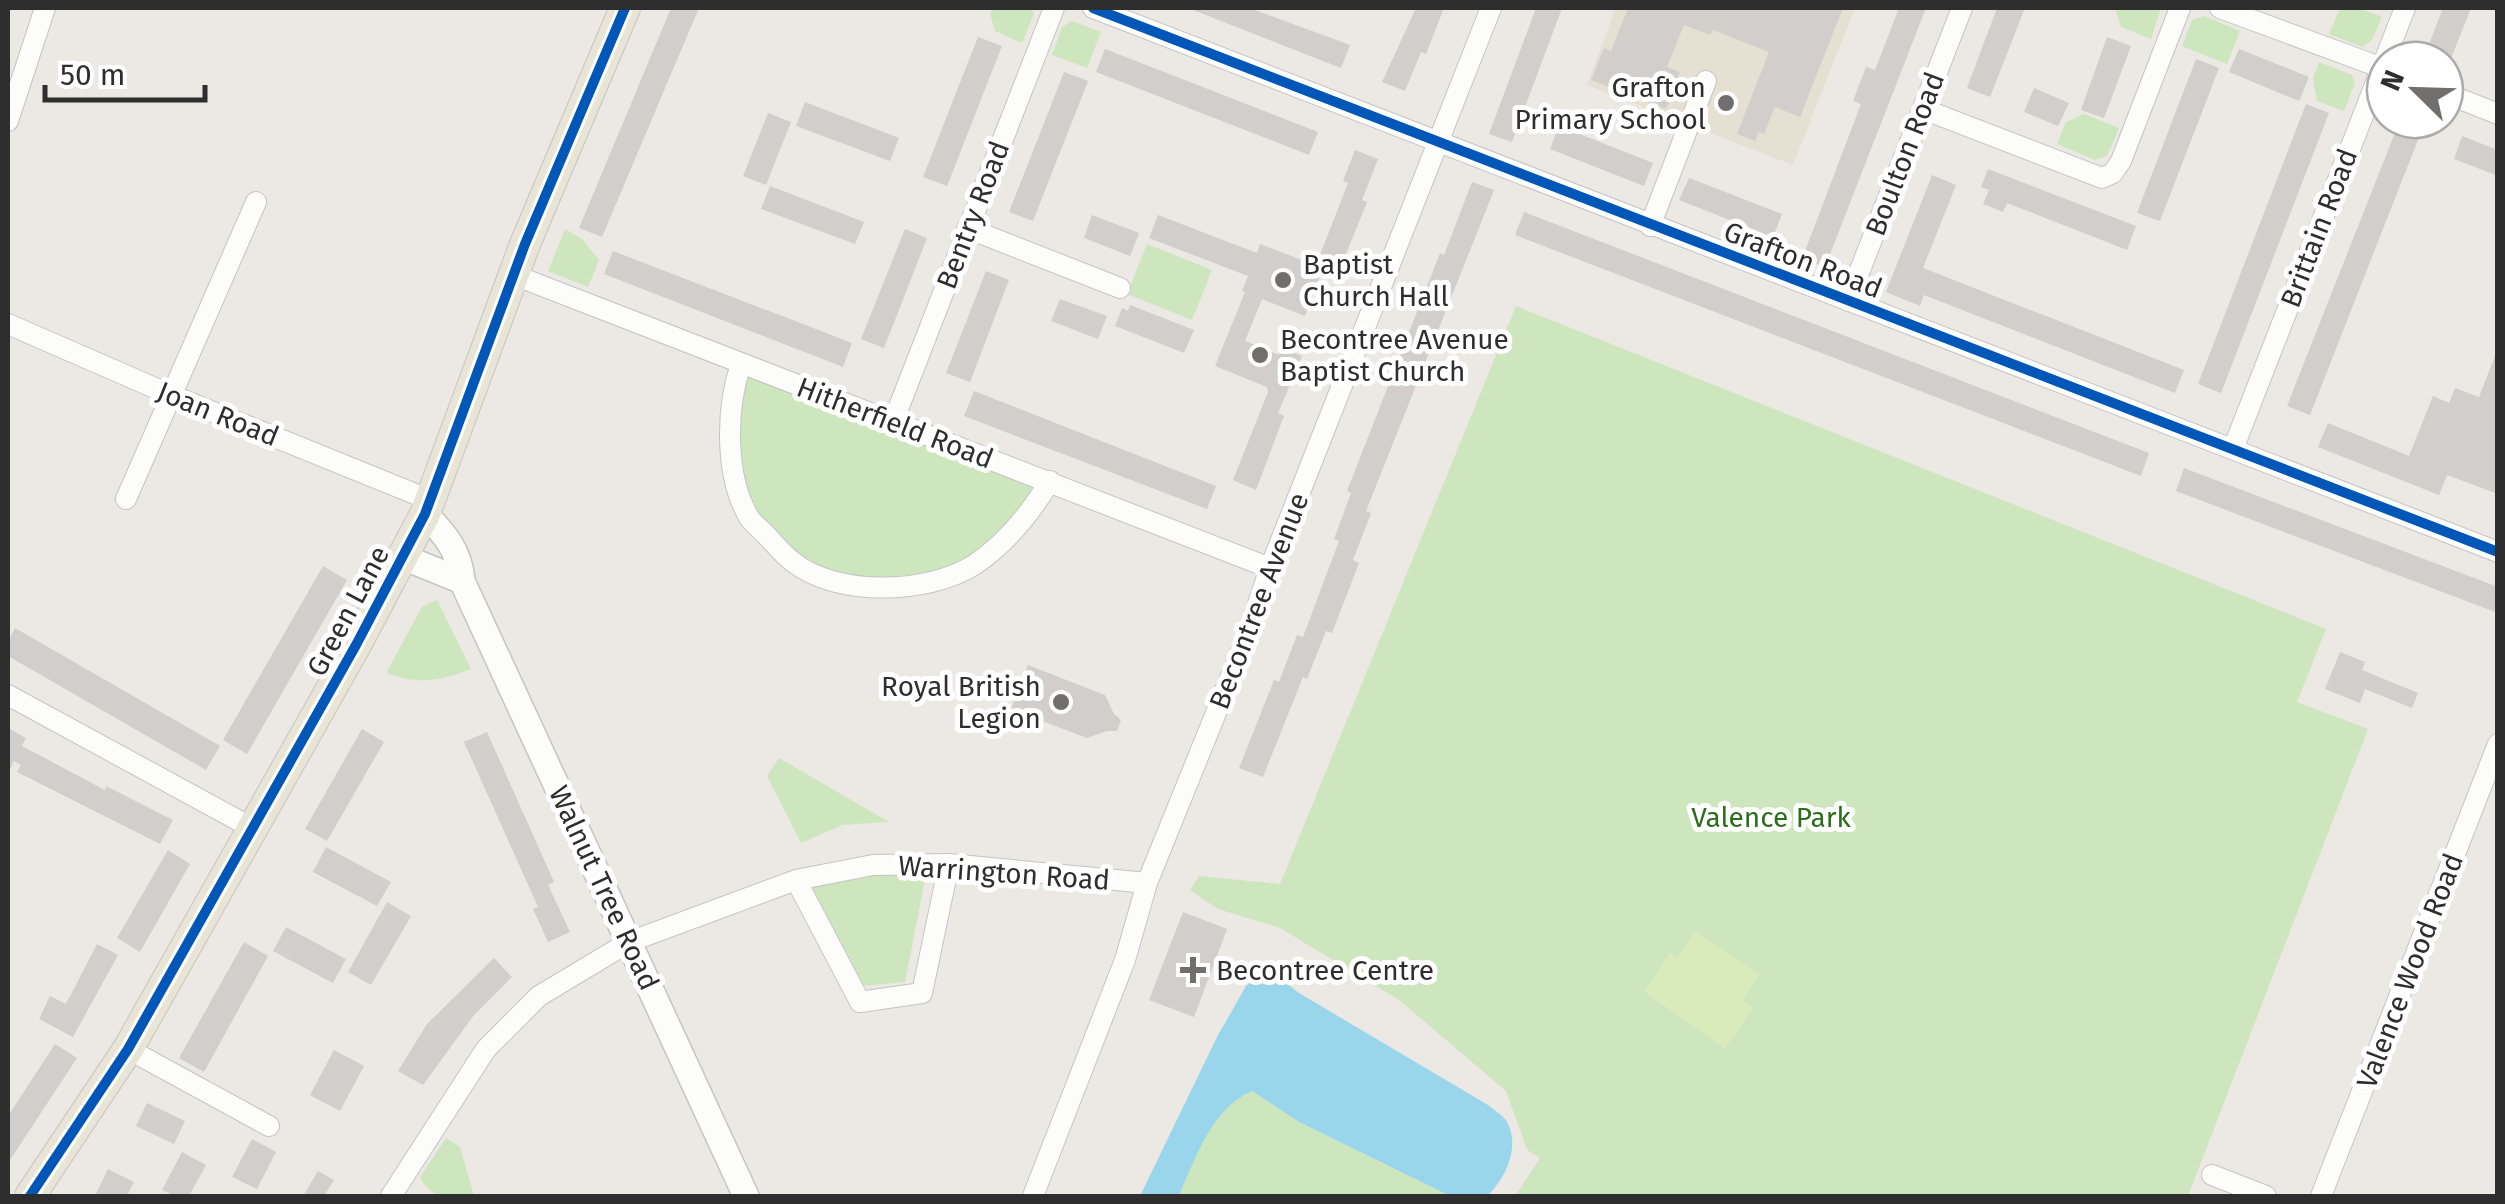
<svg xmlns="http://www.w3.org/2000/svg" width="2505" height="1204" font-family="'Fira Sans',sans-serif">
  <rect width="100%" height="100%" fill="#ece8e4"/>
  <path fill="#e6e0d3" d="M1610,8H1855L1793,165L1587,85L1615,10Z"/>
  <path fill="#cee6be" d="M993,8H1031L1034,14L1022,43L995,31L990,14Z
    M2115,8H2161L2151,39L2121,27Z
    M2340,8H2359L2382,17L2372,40L2362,47L2329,34Z
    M2204,16L2240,31L2227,64L2182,46L2192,20Z
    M1072,21L1101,32L1087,68L1052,55L1062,27Z
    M2319,62L2352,75L2355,83L2344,111L2317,101L2313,78Z
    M2084,114L2119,128L2107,156L2095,160L2057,144L2066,122Z
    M565,229L582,239L599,260L588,287L548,271Z
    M1147,244L1212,270L1192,320L1127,294Z
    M1516,306L2326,629L2297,702L2368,729L2188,1196H1613L1608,1194L1515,1196L1540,1158L1527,1150L1506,1091L1399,1000L1280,928L1218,909L1190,890L1199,876L1280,884Z
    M741,364L1050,481L1029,516L941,580L836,582L750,518L735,475Z
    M437,600L471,669C441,681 418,685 386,673L422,607Z
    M779,758L889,822L842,825L801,843L767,776Z
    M869,874H926L905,982L861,986L811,885Z
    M1252,1091L1299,1122L1450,1196H1179C1195,1158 1212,1108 1252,1091Z
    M446,1138L460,1147L474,1196C449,1197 432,1201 420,1177Z"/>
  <path fill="#d9eabb" d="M1695,931L1760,974L1743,1001L1753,1008L1725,1049L1644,992L1670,953L1677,957Z"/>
  <path fill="#99d6ec" d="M1268,969L1299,993L1488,1105C1494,1110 1504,1116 1507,1122C1521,1146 1505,1180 1487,1196H1450L1299,1122L1252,1091C1212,1108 1195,1159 1179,1196H1140L1217,1037L1246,986Z"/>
  <path fill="#d1cecb" d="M671,8H699L602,237L579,228Z
    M1188,8H1250L1350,45L1341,68Z
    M1416,8H1444L1426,54L1421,52L1405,91L1382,82Z
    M1536,8H1562L1512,142L1489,134Z
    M1628,8H1843L1800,117L1775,107L1764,134L1759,132L1755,141L1737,134L1769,52L1713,30L1710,35L1684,25L1667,67L1680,72L1666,109L1591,80L1604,48L1611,51Z
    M1899,8H1926L1825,267L1802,259L1861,104L1853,101L1866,67L1875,70Z
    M1997,8H2025L1990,97L1967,88Z
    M2443,8H2471L2450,61L2426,52Z
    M978,37L1002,46L947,186L923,177Z
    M2107,37L2131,46L2104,118L2081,110Z
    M1105,49L1318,132L1309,155L1096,72Z
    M2239,49L2309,77L2299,101L2229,72Z
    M2196,59L2219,68L2160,221L2137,213Z
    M1064,72L1088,81L1033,221L1009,212Z
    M2034,88L2069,103L2058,126L2024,112Z
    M805,102L899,138L890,161L796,126Z
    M2306,104L2329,113L2221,393L2198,384Z
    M768,113L791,122L766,185L743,176Z
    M2400,120L2423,127L2310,415L2287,406Z
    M1559,126L1653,163L1644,186L1550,149Z
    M2462,136L2498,150V176L2454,159Z
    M1355,150L1378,159L1362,200L1367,202L1342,264L1320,255L1348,183L1343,181Z
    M1988,169L2136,226L2127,250L2007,203L2003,212L1983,204L1989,190L1981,187Z
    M1932,175L1956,185L1923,268L2184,370L2175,393L1924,295L1920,306L1886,292Z
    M1689,178L1782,214L1773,237L1679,200Z
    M1472,182L1494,190L1366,511L1371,513L1353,560L1359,563L1332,633L1326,631L1307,679L1303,677L1263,777L1239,768L1274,680L1279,682L1297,635L1303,637L1339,541L1334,539L1351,493L1347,491L1440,253L1444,255Z
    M770,186L864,222L855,244L761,209Z
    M1524,212L2149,453L2141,476L1515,235Z
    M1092,215L1139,233L1130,256L1084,238Z
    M1158,215L1257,253L1260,244L1323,268L1305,316L1262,299L1245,341L1279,355L1282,348L1302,356L1278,413L1284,416L1256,490L1233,480L1268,392L1267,387L1215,366L1245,292L1242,291L1248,276L1149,238Z
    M905,229L927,238L884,348L861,339Z
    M613,251L852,343L843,367L604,274Z
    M986,271L1009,280L970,382L946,373Z
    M1060,299L1107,316L1098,339L1051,321Z
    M1130,305L1194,330L1184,353L1115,326L1122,308L1128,311Z
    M2496,353L2498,494L2447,475L2439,495L2318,447L2328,423L2409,456L2433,396L2449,403L2455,388L2479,397Z
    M974,391L1216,486L1207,509L964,416Z
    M2184,468L2498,587V613L2176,491Z
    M323,566L347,580L247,754L223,740Z
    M15,628L220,746L206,770L8,656V642Z
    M2340,652L2365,662L2362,670L2418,693L2412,708L2365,689L2360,703L2325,689Z
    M1028,665L1105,695L1114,714L1121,720L1117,731H1107L1087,738L1011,709Z
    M8,728L26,738L22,746L105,790L106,786L173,820L160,844L17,772L21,765L14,761L8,773Z
    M362,729L384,742L327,841L305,829Z
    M487,732L554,882L548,885L570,932L548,942L533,909L538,907L464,742Z
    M326,847L391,882L377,906L313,872Z
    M168,850L190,864L140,952L117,938Z
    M387,902L411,916L371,985L348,972Z
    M1183,912L1227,929L1194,1017L1149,1000Z
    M286,927L346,959L333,983L273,951Z
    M244,942L268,956L204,1072L179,1058Z
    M97,944L118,955L73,1037L39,1019L50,996L66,1004Z
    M494,958L512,977L474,1015L423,1085L398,1071L427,1024Z
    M55,1044L77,1058L8,1163V1116Z
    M334,1050L364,1066L340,1111L310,1095Z
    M147,1103L185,1121L174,1144L136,1126Z
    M252,1139L276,1152L257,1189L232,1177Z
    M182,1152L206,1165L189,1196H175L162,1190Z
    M108,1169L134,1182L127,1196H95Z
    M318,1171L334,1180L324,1196H303Z"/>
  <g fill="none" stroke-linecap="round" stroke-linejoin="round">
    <defs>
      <path id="minor" d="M1093,8L2498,552
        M2220,8L2385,69
        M2445,93L2498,114
        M1923,109L2102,178L2113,173L2121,161L2180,8
        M8,121L45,8
        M1650,226L1706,81
        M967,228L1120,288
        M514,275L1270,568
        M1848,301L1962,8
        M8,324L171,395L430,500
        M741,364C726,408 724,477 750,519C754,524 761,530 766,535C775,544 783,555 793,562C837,597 928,594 974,565C1007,543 1030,514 1050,481
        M893,422L1054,8
        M2233,449L2405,8
        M126,499L256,202
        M8,695L254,829
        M796,880L860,1002L922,993L949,864
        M128,1049L269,1126
        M2212,1175L2266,1196
        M391,1196L486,1049L539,996L629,942L796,880L873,865L949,864L1147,883
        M1033,1196L1125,960L1147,883L1248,634L1270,568L1491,8
        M2321,1196L2498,744"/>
      <path id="tertiary" d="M425,514C445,534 460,552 462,581L746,1196
        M403,557L462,581"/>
      <path id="primary" d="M30,1196L128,1049L356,645L425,514L525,244L625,8"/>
    </defs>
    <use href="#minor" stroke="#c5c4c5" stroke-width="22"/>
    <use href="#tertiary" stroke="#c5c4c5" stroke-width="28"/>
    <use href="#primary" stroke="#c6c5c4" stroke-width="32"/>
    <use href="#minor" stroke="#fcfcfb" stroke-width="20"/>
    <use href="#tertiary" stroke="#fcfcfb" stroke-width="25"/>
    <use href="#primary" stroke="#e8e4d6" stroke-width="30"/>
    <defs>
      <path id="cycleway" d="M1093,8L2498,552
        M30,1196L128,1049L356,645L425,514L525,244L625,8"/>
    </defs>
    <use href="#cycleway" stroke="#fff" stroke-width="16"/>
    <use href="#cycleway" stroke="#0057b8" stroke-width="10"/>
  </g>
  <g fill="#706f6e" stroke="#fff" stroke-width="4">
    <circle cx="1726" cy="103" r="10"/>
    <circle cx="1283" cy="280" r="10"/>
    <circle cx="1260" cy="355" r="10"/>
    <circle cx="1061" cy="702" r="10"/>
    <path d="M1188 955h10v10h10v10h-10v10h-10v-10h-10v-10h10z"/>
  </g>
  <g text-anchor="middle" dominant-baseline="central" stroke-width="10" stroke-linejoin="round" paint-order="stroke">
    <g font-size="28" fill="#2e2e2e" stroke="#fff" text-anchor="start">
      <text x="1706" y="87" text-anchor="end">Grafton<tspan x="1706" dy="32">Primary School</tspan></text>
      <text x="1303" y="264">Baptist<tspan x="1303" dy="32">Church Hall</tspan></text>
      <text x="1280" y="339">Becontree Avenue<tspan x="1280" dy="32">Baptist Church</tspan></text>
      <text x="1041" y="686" text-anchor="end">Royal British<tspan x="1041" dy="32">Legion</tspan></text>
      <text x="1216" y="970">Becontree Centre</text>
    </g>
    <g font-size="28" fill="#2e2e2e" stroke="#fff">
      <text transform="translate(1905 154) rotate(-69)">Boulton Road</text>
      <text transform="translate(973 215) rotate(-69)">Bentry Road</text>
      <text transform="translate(2319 228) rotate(-69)">Brittain Road</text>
      <text transform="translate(1803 260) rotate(21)">Grafton Road</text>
      <text transform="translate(218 414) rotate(22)">Joan Road</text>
      <text transform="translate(895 423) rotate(21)">Hitherfield Road</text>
      <text transform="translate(1259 601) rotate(-69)">Becontree Avenue</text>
      <text transform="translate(348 611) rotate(-62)">Green Lane</text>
      <text transform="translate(1004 873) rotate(4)">Warrington Road</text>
      <text transform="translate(604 888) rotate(65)">Walnut Tree Road</text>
      <text transform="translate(2410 971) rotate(-69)">Valence Wood Road</text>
    </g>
    <g font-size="28" fill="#2c6e1b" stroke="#fff">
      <text x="1771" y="817">Valence Park</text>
    </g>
  </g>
  <rect width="2505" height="1204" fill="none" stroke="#2e2e2e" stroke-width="20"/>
  <g transform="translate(2415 90) rotate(293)"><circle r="48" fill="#ffffff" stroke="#ababab" stroke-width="2.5"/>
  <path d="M0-8L18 38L0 25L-18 38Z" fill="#706f6e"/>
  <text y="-15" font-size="28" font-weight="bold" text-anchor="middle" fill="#2e2e2e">N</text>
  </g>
  <path d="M45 85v15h160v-15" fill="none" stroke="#2e2e2e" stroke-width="5"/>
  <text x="60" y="85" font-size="30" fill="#2e2e2e" stroke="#ffffff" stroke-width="8" paint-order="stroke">50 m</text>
</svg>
